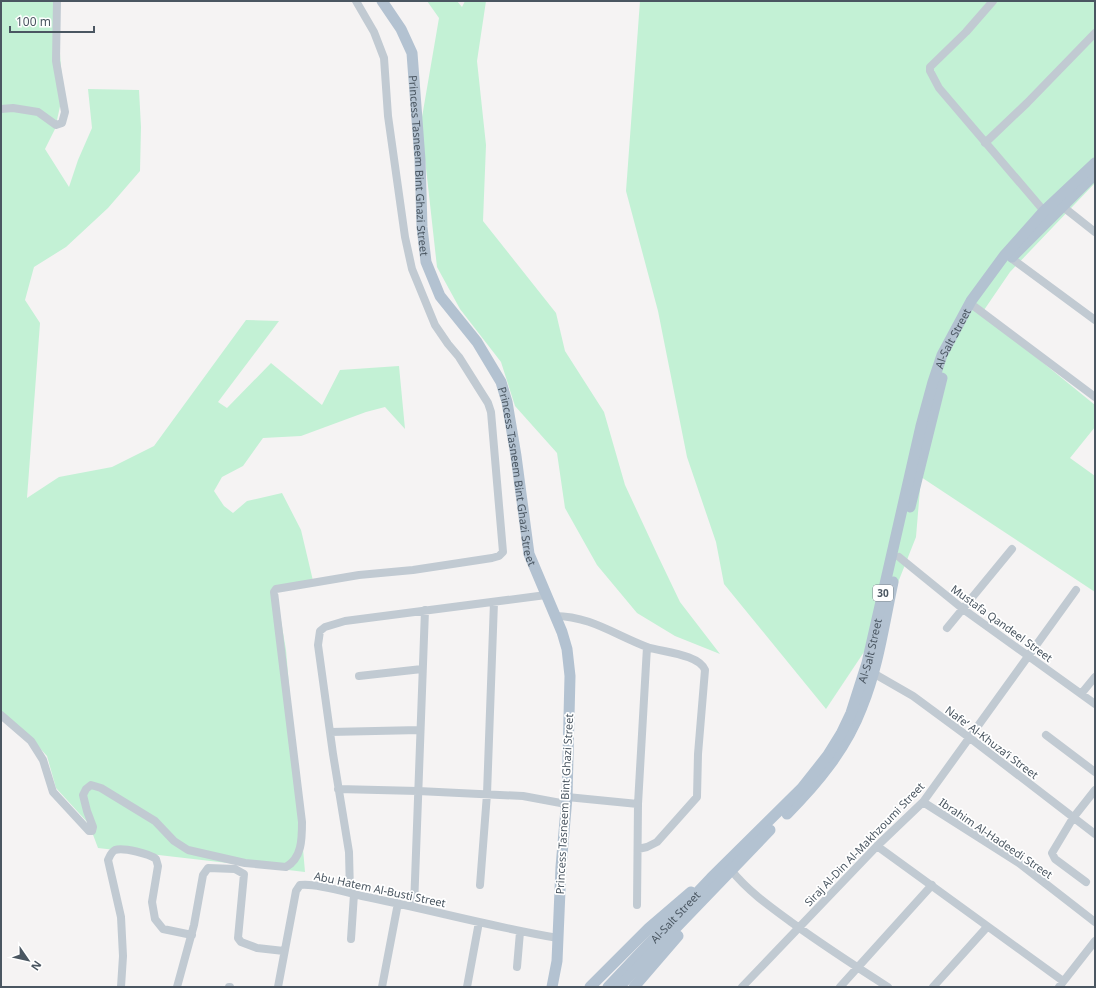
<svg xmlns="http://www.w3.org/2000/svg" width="1096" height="988" font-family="'Noto Sans',sans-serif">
  <rect width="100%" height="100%" fill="#f5f3f3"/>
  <path fill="#c3f1d5" d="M1,1H56L63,93L55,129L45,149L69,187L78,160L92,128L88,89L139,90L141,127L140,171L108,208L66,247L34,267L25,300L40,323L27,498L59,477L112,467L154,446L246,320L279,321L218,402L227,408L271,363L322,405L340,370L399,366L405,429L385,407L366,412L301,436L263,438L243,466L222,477L214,491L224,506L233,513L247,501L282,493L301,530L314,585L275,586L286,650L305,872L98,848L89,824L56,788L47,756L27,734L1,714Z
    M427,1H457L462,7L465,1H486L477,61L486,145L483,221L556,313L565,351L604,412L625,485L658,556L680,602L720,654L675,636L637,613L597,565L565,508L557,453L515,406L501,362L460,309L437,267L421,123L439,18Z
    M640,1H1095V183L1010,272L982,313L1095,405V427L1070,458L1095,476V592L921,477L916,537L880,628L826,709L724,584L716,542L687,457L658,311L626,191Z"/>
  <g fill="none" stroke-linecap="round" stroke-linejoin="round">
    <path stroke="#c1cad2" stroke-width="8" d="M993,1L966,32L930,67V71L939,88L1044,211
      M1,109L13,108L38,112L56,125L62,123L65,112L56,61L57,1
      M985,143L1027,103L1095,33
      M1062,206L1095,232
      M1011,258L1095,320
      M975,307L1095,397
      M899,557L963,609L1095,704
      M555,616C590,616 615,635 647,647C662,652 699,654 705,670L698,754L697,797L657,842L647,847L638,849
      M947,628L1012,549
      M873,673L913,696L970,738L1095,834
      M359,676L422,669
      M1081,694L1095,677
      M1,715L31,741L43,760L53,792L89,831H92L93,827L87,811L83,795L86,789L91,785L101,788L155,821L174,841L188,850L245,863L286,867C302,858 302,839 302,822L274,592L276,589L359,575L413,570L492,558L499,556L503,552L491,412L488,403L459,357L448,344L435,325L412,269L405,237L388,116L384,58L374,32L356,1
      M330,732L420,730
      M1046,735L1095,772
      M338,789L418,791L523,796L566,804
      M567,797L638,804
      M923,802L1019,863L1095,922
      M877,846L1063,981
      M731,870C748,891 769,906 791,922C823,945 855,966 888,987
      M1086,882L1055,859L1052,853L1073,818L1095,790
      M480,885L487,794L494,602
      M350,893L349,852L333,754L318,645L320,631L325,627L345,621L546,595
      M637,905L638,804L647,647
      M414,907L425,610
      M351,939L354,894
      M517,967L520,932
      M121,987L123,956L121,917L108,860C110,856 111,852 115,850C123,847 150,854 156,859L158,866L152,902L155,919L163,929L192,935
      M177,987L194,925L203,875L208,868L235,869L244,874L238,938L241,942L257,948L284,951
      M229,987H230
      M278,987L296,891L300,885C317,883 344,892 362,896C428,909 492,927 558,938
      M382,987L398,903
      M467,987L479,922
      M742,987L877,846L923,802L1076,590
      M840,987L932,885
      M933,987L987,927
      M1059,987L1095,941"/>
    <g stroke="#b3c2d1" stroke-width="11">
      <path id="s1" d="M382,1L401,29L412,53L420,160L422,227L426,262L440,296L477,342L501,382L507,402L516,456L529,554L562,632L567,649L570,676L567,797L561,867L557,961L552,987"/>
      <path d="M1012,257L1095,174"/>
      <path d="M910,507L942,378"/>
      <path d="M787,814C818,783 846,749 862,707C878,668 884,624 893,582"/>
      <path d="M590,987L649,928L691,892"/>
      <path id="s2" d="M608,987L711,878L802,788L828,755L841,734L851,713L867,663L921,426L933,382L942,355L971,301L1004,256L1044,211L1095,163"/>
      <path d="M619,987L770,830"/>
      <path d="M634,987L678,936"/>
    </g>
  </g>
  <g text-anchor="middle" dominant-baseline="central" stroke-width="3.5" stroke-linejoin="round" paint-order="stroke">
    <rect fill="#fff" stroke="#808990" stroke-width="1" x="873" y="585" width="20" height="16" rx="3"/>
    <g font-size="10" font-weight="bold" fill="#4a5661">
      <text x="883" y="593">30</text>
    </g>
    <g font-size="11" fill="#4a5661" stroke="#fff">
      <text stroke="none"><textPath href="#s1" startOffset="173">Princess Tasneem Bint Ghazi Street</textPath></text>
      <text stroke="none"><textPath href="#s2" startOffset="757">Al-Salt Street</textPath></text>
      <text stroke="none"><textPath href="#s1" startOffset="508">Princess Tasneem Bint Ghazi Street</textPath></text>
      <text transform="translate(1002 623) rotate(36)">Mustafa Qandeel Street</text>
      <text stroke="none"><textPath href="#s2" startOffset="433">Al-Salt Street</textPath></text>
      <text transform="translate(992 742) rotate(37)">Nafe‘ Al-Khuza‘i Street</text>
      <text transform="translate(564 804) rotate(-87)">Princess Tasneem Bint Ghazi Street</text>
      <text transform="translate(996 838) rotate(34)">Ibrahim Al-Hadeedi Street</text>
      <text transform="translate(864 844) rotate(-46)">Siraj Al-Din Al-Makhzoumi Street</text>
      <text transform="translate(380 889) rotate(12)">Abu Hatem Al-Busti Street</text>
      <text stroke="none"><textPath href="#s2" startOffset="97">Al-Salt Street</textPath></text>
    </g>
  </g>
  <rect width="1096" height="988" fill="none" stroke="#4a5661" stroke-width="4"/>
  <g transform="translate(28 960) rotate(124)" stroke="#ffffff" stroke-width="3" paint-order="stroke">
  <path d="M0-3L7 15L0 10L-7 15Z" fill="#4a5661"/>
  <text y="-6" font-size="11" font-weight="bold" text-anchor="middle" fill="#4a5661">N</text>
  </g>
  <path d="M10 26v6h84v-6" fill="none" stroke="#4a5661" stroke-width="2"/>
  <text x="16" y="26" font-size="12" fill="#4a5661" stroke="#ffffff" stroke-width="3" paint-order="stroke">100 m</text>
</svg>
